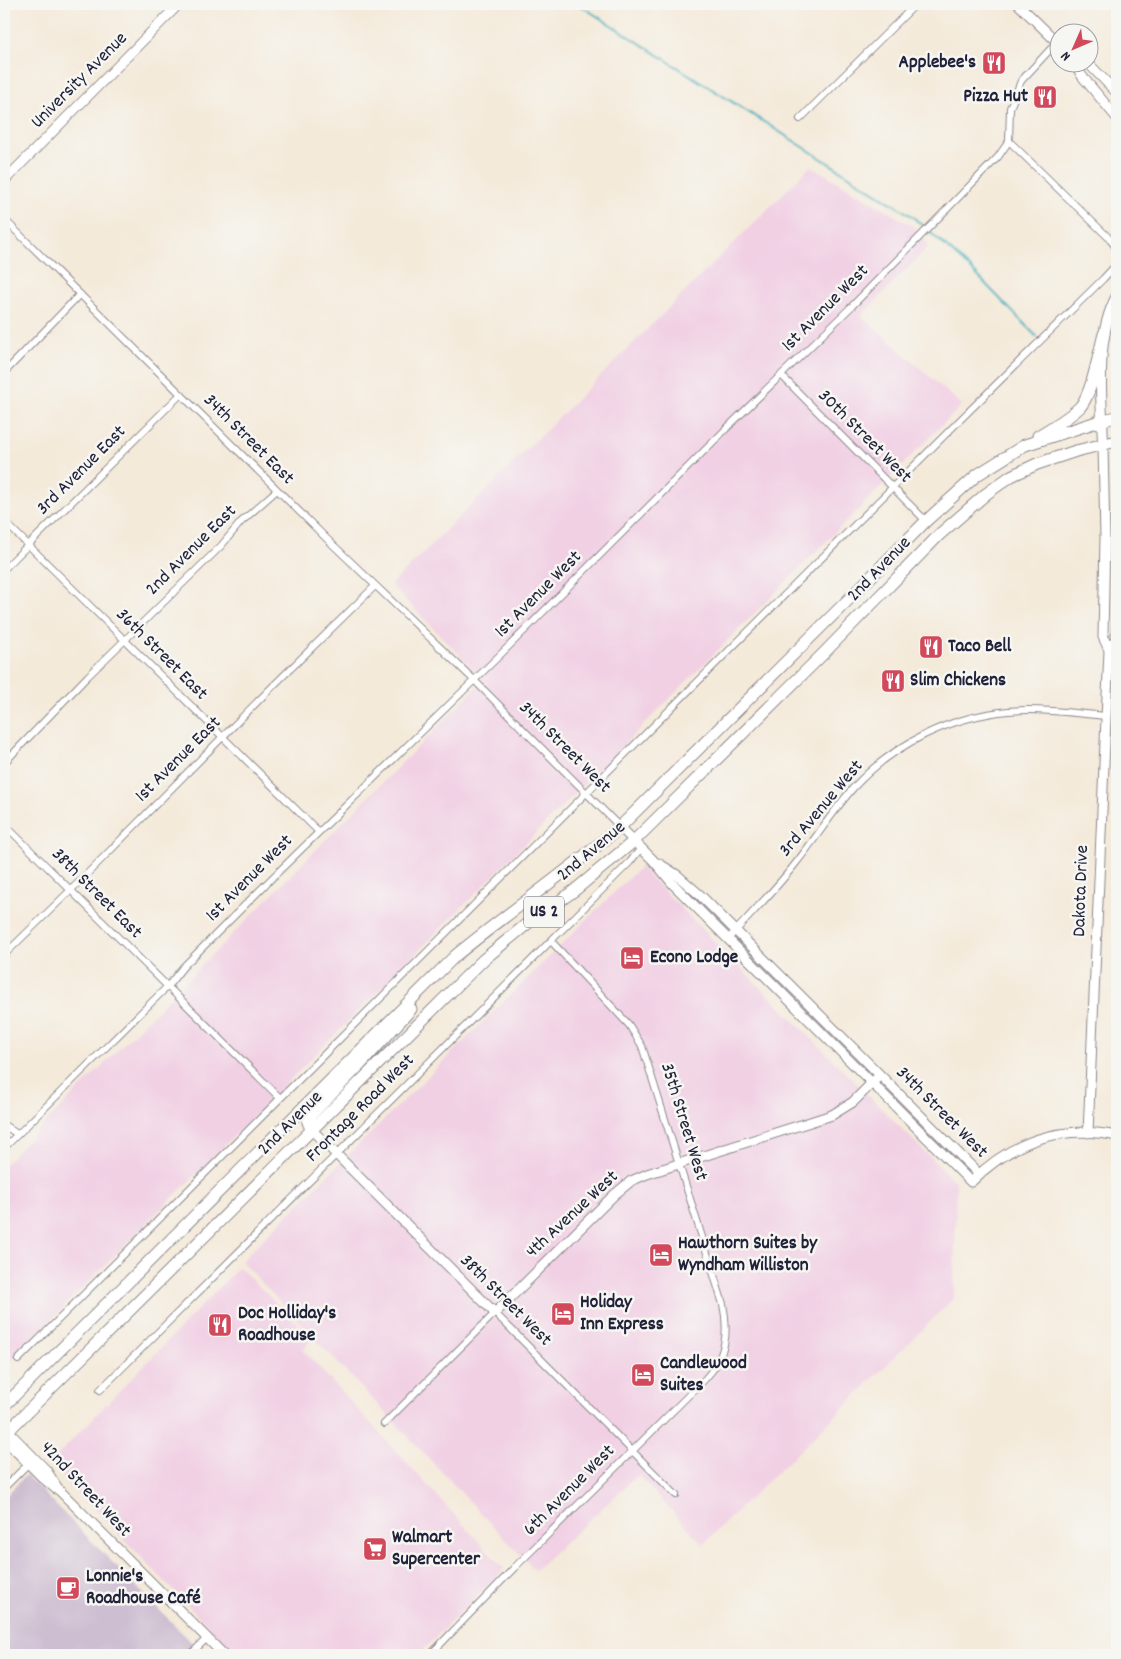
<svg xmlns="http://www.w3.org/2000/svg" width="1121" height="1659" font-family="Dekko,sans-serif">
  <rect width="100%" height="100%" fill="#f6f6f2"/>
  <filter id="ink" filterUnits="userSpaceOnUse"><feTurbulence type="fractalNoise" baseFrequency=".02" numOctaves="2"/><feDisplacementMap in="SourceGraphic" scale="10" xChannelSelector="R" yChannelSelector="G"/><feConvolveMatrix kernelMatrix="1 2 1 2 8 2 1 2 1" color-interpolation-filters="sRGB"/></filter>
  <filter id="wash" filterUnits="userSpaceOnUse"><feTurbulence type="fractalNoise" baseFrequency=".0096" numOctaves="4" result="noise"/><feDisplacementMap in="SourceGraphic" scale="20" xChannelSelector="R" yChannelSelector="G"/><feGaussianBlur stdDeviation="1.12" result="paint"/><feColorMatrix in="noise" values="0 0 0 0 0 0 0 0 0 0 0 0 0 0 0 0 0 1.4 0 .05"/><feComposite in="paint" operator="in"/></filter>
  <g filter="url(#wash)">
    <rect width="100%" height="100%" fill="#f4eada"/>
    <path fill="#f1d0e4" d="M811,166L914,227L929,246L861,316L962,405L4,1367V1165L484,680L391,585Z
      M640,867L956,1183L954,1298L823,1428L703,1544L638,1475L535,1570L241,1261Z
      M239,1267L312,1338L303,1350L504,1569L418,1655H236L50,1463Z"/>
    <path fill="#cebed1" d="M26,1475L204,1655H4V1498Z"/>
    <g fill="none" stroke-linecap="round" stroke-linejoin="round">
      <path stroke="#3fadbc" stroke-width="2" d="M578,4L912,216L924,227
        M929,231L974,272L1036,336"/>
    </g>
  </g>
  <g filter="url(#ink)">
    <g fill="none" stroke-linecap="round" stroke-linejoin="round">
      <defs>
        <path id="street" d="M800,119L916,4
          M1009,141L1108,237L1115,246L1117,253
          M4,219L328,540L474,680L620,827
          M4,373L80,294
          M781,375L926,521
          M4,521L319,832
          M4,569L181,394
          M4,763L88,676L221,546L241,522L277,490
          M4,824L280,1098
          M728,939C751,914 775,890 796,863C816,838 833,811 854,787C894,744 949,717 1008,711C1040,708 1074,713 1106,716
          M4,955L80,881L272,687L375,586
          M4,1125L17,1134
          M4,1148L168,986L183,967L272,878L502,653L734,421L852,306L998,157L1009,141L1010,108L1021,81L1057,42
          M18,1360L959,421L1103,279L1116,265L1117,259
          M100,1390L630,862L641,848
          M384,1424L495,1313L676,1495
          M4,1488L28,1464
          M190,1655L207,1638
          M430,1655L514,1568L705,1379C726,1357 729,1333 723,1304L642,1046L629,1025L551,941"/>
        <path id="secondary" d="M1018,4L1058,43
          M1074,62L1082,76L1117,118
          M1087,62L1117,93
          M4,181L179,4
          M1103,445L1105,538L1103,637L1109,650
          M620,827L653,860L672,883L971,1182C1011,1142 1060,1124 1117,1136
          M658,863L677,875L701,896L979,1174
          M311,1129L495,1313L614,1195L631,1181L647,1174L832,1115L853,1102L880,1075
          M1088,1133L1109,650L1116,638L1117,619
          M4,1427L46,1470L59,1490L224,1655
          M4,1439L42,1477L56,1489"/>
        <path id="primary" d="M1103,445C1102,398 1094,338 1117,296"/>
        <path id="highway" d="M1038,436C1052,427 1068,419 1080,407C1092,394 1099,352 1104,334
          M311,1129L308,1122L311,1115L359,1066L411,1009
          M4,1406L455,956C509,912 567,872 620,827L851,597L926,521L977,475L1025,445L1103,420L1117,417
          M4,1435L483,960L527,924L575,890L634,841L824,653L940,534L986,494L1011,476L1037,464L1076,451L1117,441"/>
      </defs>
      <use href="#street" stroke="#8b868a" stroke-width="8"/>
      <use href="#secondary" stroke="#8b868a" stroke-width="11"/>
      <use href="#primary" stroke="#8b868a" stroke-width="12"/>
      <use href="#highway" stroke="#8b868a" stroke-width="13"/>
      <use href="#street" stroke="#fff" stroke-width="6"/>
      <use href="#secondary" stroke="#fff" stroke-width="9"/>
      <use href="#primary" stroke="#fff" stroke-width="10"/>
      <use href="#highway" stroke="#fff" stroke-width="11"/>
    </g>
  </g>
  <defs>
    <symbol id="restaurant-square" viewBox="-11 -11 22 22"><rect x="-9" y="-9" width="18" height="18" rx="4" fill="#d1495b" stroke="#f6f6f2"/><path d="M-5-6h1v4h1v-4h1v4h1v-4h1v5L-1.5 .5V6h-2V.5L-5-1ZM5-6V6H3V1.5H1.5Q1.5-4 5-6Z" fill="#fff"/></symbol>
    <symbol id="hotel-square" viewBox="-11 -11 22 22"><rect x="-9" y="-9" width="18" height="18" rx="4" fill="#d1495b" stroke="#f6f6f2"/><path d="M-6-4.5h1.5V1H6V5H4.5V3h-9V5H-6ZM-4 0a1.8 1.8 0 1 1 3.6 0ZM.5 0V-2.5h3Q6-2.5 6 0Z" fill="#fff"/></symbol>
    <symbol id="supermarket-square" viewBox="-11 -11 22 22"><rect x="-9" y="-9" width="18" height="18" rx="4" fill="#d1495b" stroke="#f6f6f2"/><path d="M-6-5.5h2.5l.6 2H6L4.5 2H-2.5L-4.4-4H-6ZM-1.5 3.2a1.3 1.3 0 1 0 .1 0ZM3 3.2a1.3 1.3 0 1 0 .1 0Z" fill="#fff"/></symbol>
    <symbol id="cafe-square" viewBox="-11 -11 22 22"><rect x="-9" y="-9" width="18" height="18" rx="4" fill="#d1495b" stroke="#f6f6f2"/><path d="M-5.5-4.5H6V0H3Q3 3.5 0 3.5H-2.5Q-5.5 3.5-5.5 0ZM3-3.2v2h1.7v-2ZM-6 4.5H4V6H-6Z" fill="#fff"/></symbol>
  </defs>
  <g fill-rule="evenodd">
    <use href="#restaurant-square" x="980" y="49" width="28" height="28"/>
    <use href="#restaurant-square" x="1031" y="83" width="28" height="28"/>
    <use href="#restaurant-square" x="917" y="633" width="28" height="28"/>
    <use href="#restaurant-square" x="879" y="667" width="28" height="28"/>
    <use href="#hotel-square" x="618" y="944" width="28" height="28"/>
    <use href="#hotel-square" x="647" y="1241" width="28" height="28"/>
    <use href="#hotel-square" x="549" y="1300" width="28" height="28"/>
    <use href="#restaurant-square" x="206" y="1311" width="28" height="28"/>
    <use href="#hotel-square" x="629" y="1361" width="28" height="28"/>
    <use href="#supermarket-square" x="361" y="1535" width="28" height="28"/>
    <use href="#cafe-square" x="54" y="1574" width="28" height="28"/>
  </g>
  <g text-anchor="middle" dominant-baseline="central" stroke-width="5" stroke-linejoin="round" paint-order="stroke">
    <rect fill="#f6f6f2" stroke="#626272" stroke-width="1" x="524" y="896.5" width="40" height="31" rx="4"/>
    <g font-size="18" font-weight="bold" fill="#22223b">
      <text x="544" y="912">US 2</text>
    </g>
    <g font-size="19" font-weight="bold" fill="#22223b" stroke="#f6f6f2" text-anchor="start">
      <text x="976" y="63" text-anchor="end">Applebee's</text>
      <text x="1028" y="97" text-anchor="end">Pizza Hut</text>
      <text x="948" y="647">Taco Bell</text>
      <text x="910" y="681">Slim Chickens</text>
      <text x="650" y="958">Econo Lodge</text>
      <text x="678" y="1244">Hawthorn Suites by<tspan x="678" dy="22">Wyndham Williston</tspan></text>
      <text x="580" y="1303">Holiday<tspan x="580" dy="22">Inn Express</tspan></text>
      <text x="238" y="1314">Doc Holliday's<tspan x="238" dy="22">Roadhouse</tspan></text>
      <text x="660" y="1364">Candlewood<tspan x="660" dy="22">Suites</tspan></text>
      <text x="392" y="1538">Walmart<tspan x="392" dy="22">Supercenter</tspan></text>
      <text x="86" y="1577">Lonnie's<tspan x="86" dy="22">Roadhouse Café</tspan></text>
    </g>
    <g font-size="19" fill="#22223b" stroke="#f6f6f2">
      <text transform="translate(80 81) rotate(-45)">University Avenue</text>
      <text transform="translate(826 309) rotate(-45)">1st Avenue West</text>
      <text transform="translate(864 437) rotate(45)">30th Street West</text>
      <text transform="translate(248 440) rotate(45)">34th Street East</text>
      <text transform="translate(82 471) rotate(-45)">3rd Avenue East</text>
      <text transform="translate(192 551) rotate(-45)">2nd Avenue East</text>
      <text transform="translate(880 570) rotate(-46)">2nd Avenue</text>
      <text transform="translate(539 595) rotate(-45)">1st Avenue West</text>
      <text transform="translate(161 655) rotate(45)">36th Street East</text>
      <text transform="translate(564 748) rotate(45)">34th Street West</text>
      <text transform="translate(179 760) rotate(-45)">1st Avenue East</text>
      <text transform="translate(822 809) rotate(-50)">3rd Avenue West</text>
      <text transform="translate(592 852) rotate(-40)">2nd Avenue</text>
      <text transform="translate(250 879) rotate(-45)">1st Avenue West</text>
      <text transform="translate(1082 891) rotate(-88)">Dakota Drive</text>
      <text transform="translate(96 894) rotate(45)">38th Street East</text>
      <text transform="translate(361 1109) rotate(-45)">Frontage Road West</text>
      <text transform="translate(941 1113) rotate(45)">34th Street West</text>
      <text transform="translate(683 1122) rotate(73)">35th Street West</text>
      <text transform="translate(291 1124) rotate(-45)">2nd Avenue</text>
      <text transform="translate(573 1215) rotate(-43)">4th Avenue West</text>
      <text transform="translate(505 1301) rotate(45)">38th Street West</text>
      <text transform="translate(85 1490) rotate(47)">42nd Street West</text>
      <text transform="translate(570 1491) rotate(-45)">6th Avenue West</text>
    </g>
  </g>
  <rect width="1121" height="1659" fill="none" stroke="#f6f6f2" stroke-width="20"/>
  <g transform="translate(1074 48) rotate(225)"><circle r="24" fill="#f6f6f2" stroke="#a1a1a9"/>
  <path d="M0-4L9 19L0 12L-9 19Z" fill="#d1495b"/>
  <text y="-8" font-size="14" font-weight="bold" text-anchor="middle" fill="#22223b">N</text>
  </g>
</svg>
